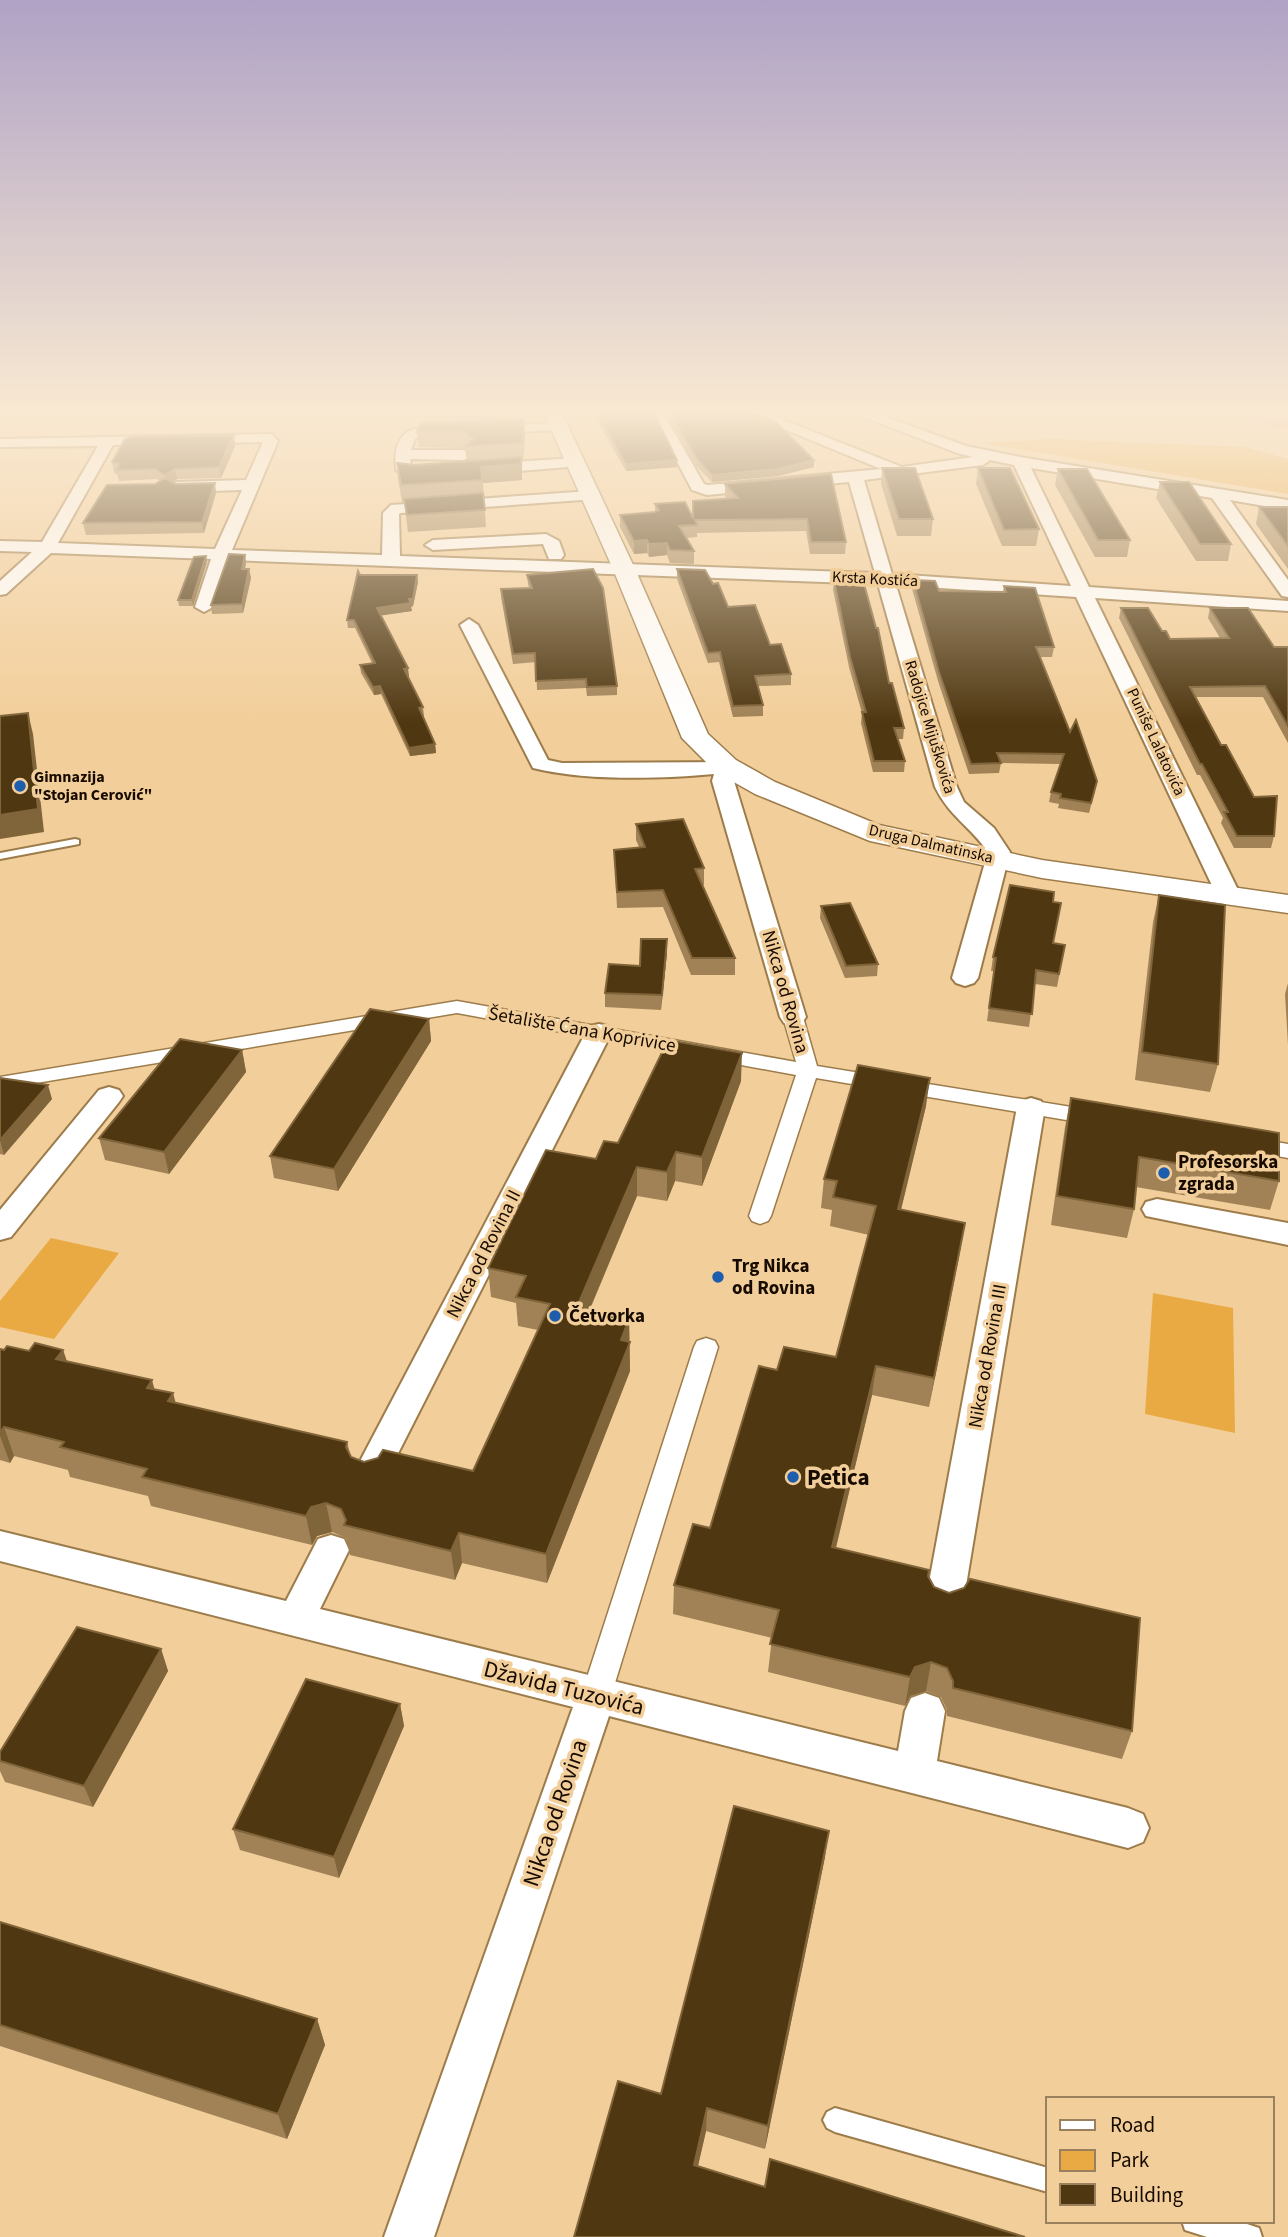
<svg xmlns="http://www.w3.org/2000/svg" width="1288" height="2237" font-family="'Source Sans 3',sans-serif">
  <rect width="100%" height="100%" fill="#f2ce9a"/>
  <path fill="#e9aa44" d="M1051,439L1245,447L1288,459V494L981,443Z
    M51,1238L119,1253L54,1339L0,1327V1301Z
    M1153,1293L1233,1308L1235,1433L1145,1414Z"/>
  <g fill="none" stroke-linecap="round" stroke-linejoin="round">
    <path fill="#fb8890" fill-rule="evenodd" d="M927,409H1062L1059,415L1049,417C1010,420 969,424 930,415Z
      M1227,409H1275L1288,413V429L1230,415Z"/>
    <defs>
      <path id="service" d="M75,839L79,840V844L0,859V853Z
        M835,2108L1048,2168V2192L835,2132L827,2128L823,2120L827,2112Z
        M1182,2221H1238L1259,2228L1262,2237H1207L1185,2230Z"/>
      <path id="pedestrian" d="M457,1001L796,1062L783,1017L793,1011L803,1017L817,1066L1096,1111L1103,1113L1106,1118L1103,1123L1096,1125L816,1078L771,1216L768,1221L760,1224L752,1221L749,1216L796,1075L457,1013L0,1089V1077Z
        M1252,1138L1288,1144V1158L1244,1150L1241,1145L1244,1140Z
        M706,1338L715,1341L718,1347L611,1696L606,1705L596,1709L586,1705L581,1696L694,1347L697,1341Z"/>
      <path id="minor" d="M649,409H661L704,484L708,485L881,469L735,409H756L902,467L973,457L957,453L843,409H864L966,446L1020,457L1288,500V510L1230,500L1288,580V597L1282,596L1212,498L1031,468L1089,587L1288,601V611L1095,598L1240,894L1236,899H1220L1216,894L1076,597L896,585L957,787L964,802L994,828L1010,852L978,978L974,983L965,986L956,983L952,978L988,852C970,826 949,816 935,787L878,584L228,560L213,607L204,612L195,607L211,559L51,553L6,594L0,595V581L32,552L0,551V541L42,542L98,446L0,447V439L272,434L278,441L232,550L382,555L383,513L391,505L590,491L598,496L596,499L401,513L399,514L400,556L875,573L849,482L707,495L692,490ZM263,442L246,480L177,482L169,487L177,492L242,490L215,549L58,543L113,445ZM990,460L1014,465L1071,586L892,574L864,480L983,465Z
        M559,423L564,424L566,427L564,430L421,436L415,439L411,450H464L472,455L464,460L410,459L411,466L437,469L440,472C430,480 406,477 396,470C394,453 396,436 413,429Z
        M575,458L580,460L583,463L580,466L483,474L475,469L483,464Z
        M546,534L559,541L564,555L561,559H549L543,544L433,550L425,545L433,540Z
        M469,619L478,625L548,760L562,763L733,762L737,766L734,781L806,1017L802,1023L793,1025L784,1023L780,1017L712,781L714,774C660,779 585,781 533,768L460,625Z
        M599,1024L608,1026L612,1032L382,1485L370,1489L358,1485L353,1475L358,1465L586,1032L590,1026Z
        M109,1087L119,1090L123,1096L119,1102L11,1237L0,1240V1210L99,1090Z
        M1031,1098L1041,1101L1045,1107L963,1604L957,1615L944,1620L931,1615L925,1604L1017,1107L1021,1101Z
        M1157,1199L1288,1223V1245L1146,1216L1142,1209L1146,1202Z
        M0,1531L286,1601L318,1539L331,1535L344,1539L349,1550L320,1609L898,1751L905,1711L911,1698L925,1693L939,1698L945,1711L937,1761L1128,1808L1143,1814L1149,1828L1143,1842L1128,1848L609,1716L434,2237H384L573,1707L0,1561Z"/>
      <path id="tertiary" d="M542,409H560L635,569L708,734L736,760L775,782L879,825L1042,860L1288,895V913L1042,878L870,841L755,794L716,772L682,738L613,569Z"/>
    </defs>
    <use href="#service" stroke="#9d7c4b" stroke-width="4"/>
    <use href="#pedestrian" stroke="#9d7c4b" stroke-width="3"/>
    <use href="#minor" stroke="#9d7c4b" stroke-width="4"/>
    <use href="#tertiary" stroke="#9d7c4b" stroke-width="3"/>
    <use href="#service" fill="#fff" fill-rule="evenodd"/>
    <use href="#pedestrian" fill="#fff" fill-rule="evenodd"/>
    <use href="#minor" fill="#fff" fill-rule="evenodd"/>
    <use href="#tertiary" fill="#fff" fill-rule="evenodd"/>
  </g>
  <path fill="#a08256" d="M422,409H500V420L525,434L523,458H522V480L483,483L486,527L408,532L404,501L402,502L398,479L397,463L415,465L467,461L465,448L419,447L417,432L423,423Z
    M590,409H652L677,460V467L626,471Z
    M664,409H746L814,460V467L778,476L712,482L696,466Z
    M234,435L235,446L221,478L177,479L173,482L175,484L216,493L204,533L86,535L83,523L160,481L157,479L119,481L117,474L114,473L112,462Z
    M882,468L933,519L931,536H897L881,484Z
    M978,468L1039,529L1036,546H1002L976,484Z
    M1058,469L1130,540L1127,557H1095L1055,485Z
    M831,474L846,542L845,554H810L806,531L697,533V537L686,538L694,551V564L670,563L667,555L649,557L647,553L634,554L620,527V515L655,512V504L692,516L693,501L727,499L725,496V484Z
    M1160,482L1231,544L1228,561H1196L1156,498Z
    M1259,507H1288V569L1256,524Z
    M245,555L246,563L245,569H249L251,578L243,613L212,614L211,605Z
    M207,562L193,606H179L178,600Z
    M677,569L728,607L770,645L791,674V685L758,686L763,705V716L733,717L719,662L708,663L677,579Z
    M360,575L418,582L413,606L411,607L412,611L381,615L409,676H408L423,707L424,716H422L435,744L436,753L410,756L381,694L374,695L361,673L360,665L372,663L355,628H348L347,620Z
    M527,575L617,686V695L587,696L586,688L537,690L536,662L513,664L501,597V589L529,588L528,584Z
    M834,580L889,683L904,728L903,739H898L905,761L904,772H873L861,723L862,713L849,667L833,590Z
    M913,580L939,591L1003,592L1004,586L1054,647L1052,657H1040L1095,791L1089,813L1058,808L1059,804L1049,802L1051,792L1061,764L1001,763L999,773L969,774L938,681L912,589Z
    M1121,608L1162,631L1170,639L1220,638L1208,618L1210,608L1274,647H1288V743L1263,697H1196L1221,745L1274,836L1271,848H1234L1221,823L1223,818L1200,775H1197L1119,618Z
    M636,824L704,868V885H702L735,958V975H691L663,907L617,908L614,850L639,847L636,840Z
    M1159,895L1218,1064L1210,1092L1135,1080L1153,922Z
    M1053,902V943L1065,945L1057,987L1035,984L1029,1027L987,1021L994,971H991L993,957Z
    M821,906L878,964L877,976L845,978L820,918Z
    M667,939V953L661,1010L605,1007V993L640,966Z
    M1288,983V1045L1285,994Z
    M429,1019L431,1041L338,1191L274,1178L270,1156Z
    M242,1050L246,1072L169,1174L105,1160L99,1138Z
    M0,1078L52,1099L4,1155L0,1154Z
    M741,1081L702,1186L675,1181L667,1201L637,1196L589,1312L629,1319L630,1371L547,1583L462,1563L455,1580L350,1555L346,1538L332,1532L317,1536L312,1545L151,1506L148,1496L70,1477L68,1470L14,1456L10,1463L0,1460V1349L29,1351L63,1350L67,1362L155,1389L173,1393L175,1403L347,1442L351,1457L364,1462L473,1471L538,1330L518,1326L516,1303L491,1297L488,1268L596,1159L618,1143Z
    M1071,1098L1279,1181L1270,1210L1136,1187L1134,1209L1127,1238L1051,1225L1065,1127Z
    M926,1106L901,1210L965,1223L929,1407L872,1395L836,1548L928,1576L934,1587L1132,1731L1122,1759L947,1716V1710L941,1697L926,1691L910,1696L905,1706L768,1672L772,1638L673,1614L674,1585L710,1528L777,1370L836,1357L869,1235L830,1226L832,1210L821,1208L824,1179Z
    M161,1649L168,1671L93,1807L5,1782L0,1771V1752Z
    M400,1704L404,1726L339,1878L240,1850L233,1829Z
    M825,1857L765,2149L706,2131L698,2166L765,2187L1025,2237H574L661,2094Z
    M0,1922L317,2019L325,2045L287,2139L0,2046Z"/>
  <path fill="#80643a" d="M524,419L525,434L523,458V443Z
    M234,435L235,446L221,478L219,467Z
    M522,457V480L482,483L481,467Z
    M677,460V467L626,471V464Z
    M814,460V467L778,476L712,482V475Z
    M175,469L177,479L167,486L165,475Z
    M215,483L216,493L204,533L202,522Z
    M647,540V553L634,554V541Z
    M667,543V555L649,557V544Z
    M245,555L246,563L243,578L242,569Z
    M206,556L207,562L193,606L192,600Z
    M249,569L251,578L243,613L242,604Z
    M417,575L418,582L413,606L411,607L412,611L378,616L377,608L409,599Z
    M408,668L409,676L404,677V669Z
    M380,686L381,694L374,695L373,687Z
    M28,713L33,734L44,832L0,839V815Z
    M435,744L436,753L410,756L409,748Z
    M667,939V953L661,1010L662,995Z
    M429,1019L431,1041L338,1191L334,1169Z
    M242,1050L246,1072L169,1174L164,1152Z
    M742,1053L741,1081L702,1186V1157Z
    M930,1078L926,1106L894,1238L898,1209Z
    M48,1085L52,1099L4,1155L0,1140Z
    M676,1152L675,1181L667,1201V1172Z
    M637,1167V1196L577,1339L576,1309Z
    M965,1223L960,1252L929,1407L934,1378Z
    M629,1319L630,1371L547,1583L546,1554Z
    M63,1350L73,1379L56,1359Z
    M876,1366L872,1395L829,1576L832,1547Z
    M152,1380L160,1410L147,1388Z
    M173,1393L181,1423L168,1401Z
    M4,1427L14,1456L10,1463L0,1436V1432Z
    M326,1503L332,1532L317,1536L312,1545L306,1516L311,1507Z
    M459,1533L462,1563L455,1580L451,1551Z
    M161,1649L168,1671L93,1807L84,1786Z
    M931,1662L926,1691L910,1696L905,1706L910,1677L915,1667Z
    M400,1704L404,1726L339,1878L334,1857Z
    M829,1831L825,1857L765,2149L768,2126Z
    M317,2019L325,2045L287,2139L278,2114Z
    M707,2108L706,2131L693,2187L694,2165Z"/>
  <path fill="#4f3711" stroke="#80643a" stroke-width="2" d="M422,409H460L422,411Z
    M594,409H652L677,460L626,464Z
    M668,409H746L776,422L814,460L778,469L712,475L697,459Z
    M524,419L523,443L466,446L474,439L464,432H417L420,423Z
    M234,435L219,467L175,469L165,475L155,469L117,470L120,464L112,462L125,439L132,437Z
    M522,457L521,464L481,467L482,480L401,485L397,463L415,465Z
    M882,468H915L933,519H899Z
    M978,468H1010L1039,529L1004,530Z
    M1058,469H1087L1130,540H1098Z
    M831,474L846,542H811L807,519L695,520L697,525L679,526L694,551L670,550L667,543L649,544L647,540L634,541L620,515L655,512L659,510L655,504L685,502L693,518V501L738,498L725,484Z
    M165,478L175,484L215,483L202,522L83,523L107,485L155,484Z
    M1160,482H1189L1231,544H1200Z
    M483,493L485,510L407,515L404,499Z
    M1259,507H1288V546Z
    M229,554L245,555L242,569H249L242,604L211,605Z
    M206,556L192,600H178L194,557Z
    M593,569L603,588L617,686L587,687L586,679L536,681L535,653L513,654L501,589L532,588L527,575Z
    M677,569L705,570L713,584L718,583L728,607L755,605L770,645L781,644L791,674L755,676L763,705L733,706L720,652L708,653Z
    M358,571L360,575H417L413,599H409L411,603L377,608L408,668L404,669L423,707L419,708L435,744L409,748L380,686L373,687L360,665L375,663L354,620H347Z
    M834,580H863L876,628H878L889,683H892L904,728H894L905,761H874L862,712H866L850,657Z
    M913,580L935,581L939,591L1006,592L1004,586L1035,588L1054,647H1036L1070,732L1076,720L1097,781L1091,803L1060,798L1061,794L1051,792L1064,754L997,753L1001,763L971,764L939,672Z
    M1121,608H1148L1162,631H1166L1170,639L1229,638L1210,608H1248L1274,647H1288V726L1265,686L1190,687L1221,745H1226L1254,797L1277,796L1274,836H1237L1224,812H1228L1202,764H1200Z
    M28,713L38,809L0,815V716Z
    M683,819L704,868L695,869L735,958H692L663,890L617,892L614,850L645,847L636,824Z
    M1010,885L1054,892L1053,902L1061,903L1053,943L1065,945L1059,974L1036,970L1032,1014L989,1008L996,958L993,957Z
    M1159,895L1225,905L1218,1064L1142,1052Z
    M850,903L878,964L846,966L821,906Z
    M641,939H667L662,995L605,993L609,964L640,966Z
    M370,1009L429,1019L334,1169L270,1156Z
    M180,1039L242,1050L164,1152L99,1138Z
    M668,1040L742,1053L702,1157L676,1152L667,1172L637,1167L576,1309L629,1319L621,1340L630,1342L546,1554L459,1533L451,1551L344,1525L346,1520L341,1509L326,1503L311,1507L306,1516L142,1477L147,1469L60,1447L64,1442L4,1427L0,1432V1349L4,1350L7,1346L29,1351L35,1343L63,1350L56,1359L152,1380L147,1388L173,1393L168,1401L347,1442L346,1447L351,1457L364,1462L378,1458L383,1450L473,1471L550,1304L516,1297L526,1276L488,1268L546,1150L596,1159L604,1141L618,1143Z
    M858,1065L930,1078L898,1209L965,1223L934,1378L876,1366L832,1547L929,1570L928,1576L934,1587L949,1593L964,1588L970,1579L1140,1618L1132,1731L953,1688V1681L947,1668L931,1662L915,1667L910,1677L770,1644L779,1610L674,1585L693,1524L710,1528L759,1366L777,1370L784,1347L836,1357L876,1206L833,1197L837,1181L824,1179Z
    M0,1078L48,1085L0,1140Z
    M1071,1098L1279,1133V1181L1139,1157L1134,1209L1057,1196Z
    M77,1627L161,1649L84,1786L0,1761V1752Z
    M306,1679L400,1704L334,1857L233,1829Z
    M734,1806L829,1831L768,2126L707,2108L694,2165L765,2187L770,2159L1025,2237H574L618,2081L661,2094Z
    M0,1922L317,2019L278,2114L0,2025Z"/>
  <linearGradient id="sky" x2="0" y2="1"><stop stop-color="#afa2c5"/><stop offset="0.57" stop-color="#f9e9d2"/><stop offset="1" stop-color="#f9e9d2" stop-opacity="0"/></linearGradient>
  <rect width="1288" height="723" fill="url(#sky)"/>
  <g fill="#1d5dae" stroke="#f2ce9a" stroke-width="2.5">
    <circle cx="20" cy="786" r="7"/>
    <circle cx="1164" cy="1173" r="7"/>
    <circle cx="718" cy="1277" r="7"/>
    <circle cx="555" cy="1316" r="7"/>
    <circle cx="793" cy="1477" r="7"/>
  </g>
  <g text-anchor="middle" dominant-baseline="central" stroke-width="7" stroke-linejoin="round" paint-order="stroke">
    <g font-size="16" fill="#170b00" stroke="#f2ce9a">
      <text transform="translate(875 579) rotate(3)">Krsta Kostića</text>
      <text transform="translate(930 727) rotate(73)">Radojice Mijuškovića</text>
      <text transform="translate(1156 742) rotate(65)">Puniše Lalatovića</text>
      <text transform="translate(931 844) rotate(13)">Druga Dalmatinska</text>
    </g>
    <g font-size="16" font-weight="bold" fill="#170b00" stroke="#f2ce9a" text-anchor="start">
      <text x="34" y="777">Gimnazija<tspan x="34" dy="18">"Stojan Cerović"</tspan></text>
    </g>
    <g font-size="19" fill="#170b00" stroke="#f2ce9a">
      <text transform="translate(785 992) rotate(74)">Nikca od Rovina</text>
      <text transform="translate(582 1030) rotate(10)">Šetalište Ćana Koprivice</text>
      <text transform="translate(484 1254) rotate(-63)">Nikca od Rovina II</text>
      <text transform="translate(988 1356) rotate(-80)">Nikca od Rovina III</text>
    </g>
    <g font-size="19" font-weight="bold" fill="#170b00" stroke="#f2ce9a" text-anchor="start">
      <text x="1178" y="1162">Profesorska<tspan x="1178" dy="22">zgrada</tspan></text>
      <text x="732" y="1266">Trg Nikca<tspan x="732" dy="22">od Rovina</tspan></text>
      <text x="569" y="1316">Četvorka</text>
    </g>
    <g font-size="23" font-weight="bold" fill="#170b00" stroke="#f2ce9a" text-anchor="start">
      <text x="807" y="1477">Petica</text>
    </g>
    <g font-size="23" fill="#170b00" stroke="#f2ce9a">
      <text transform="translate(564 1688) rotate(14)">Džavida Tuzovića</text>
      <text transform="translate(555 1813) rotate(-71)">Nikca od Rovina</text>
    </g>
  </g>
  <rect x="1046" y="2097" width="228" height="126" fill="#f2ce9a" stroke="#9a805c" stroke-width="2"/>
  <rect x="1060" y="2120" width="35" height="10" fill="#ffffff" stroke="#9a805c" stroke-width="2"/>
  <text x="1110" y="2132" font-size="21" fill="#170b00">Road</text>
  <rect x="1060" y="2150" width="35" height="21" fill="#e9aa44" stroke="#9a805c" stroke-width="2"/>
  <text x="1110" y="2167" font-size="21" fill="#170b00">Park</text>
  <rect x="1060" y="2184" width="35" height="21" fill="#4f3711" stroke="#9a805c" stroke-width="2"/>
  <text x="1110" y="2202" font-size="21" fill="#170b00">Building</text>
</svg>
